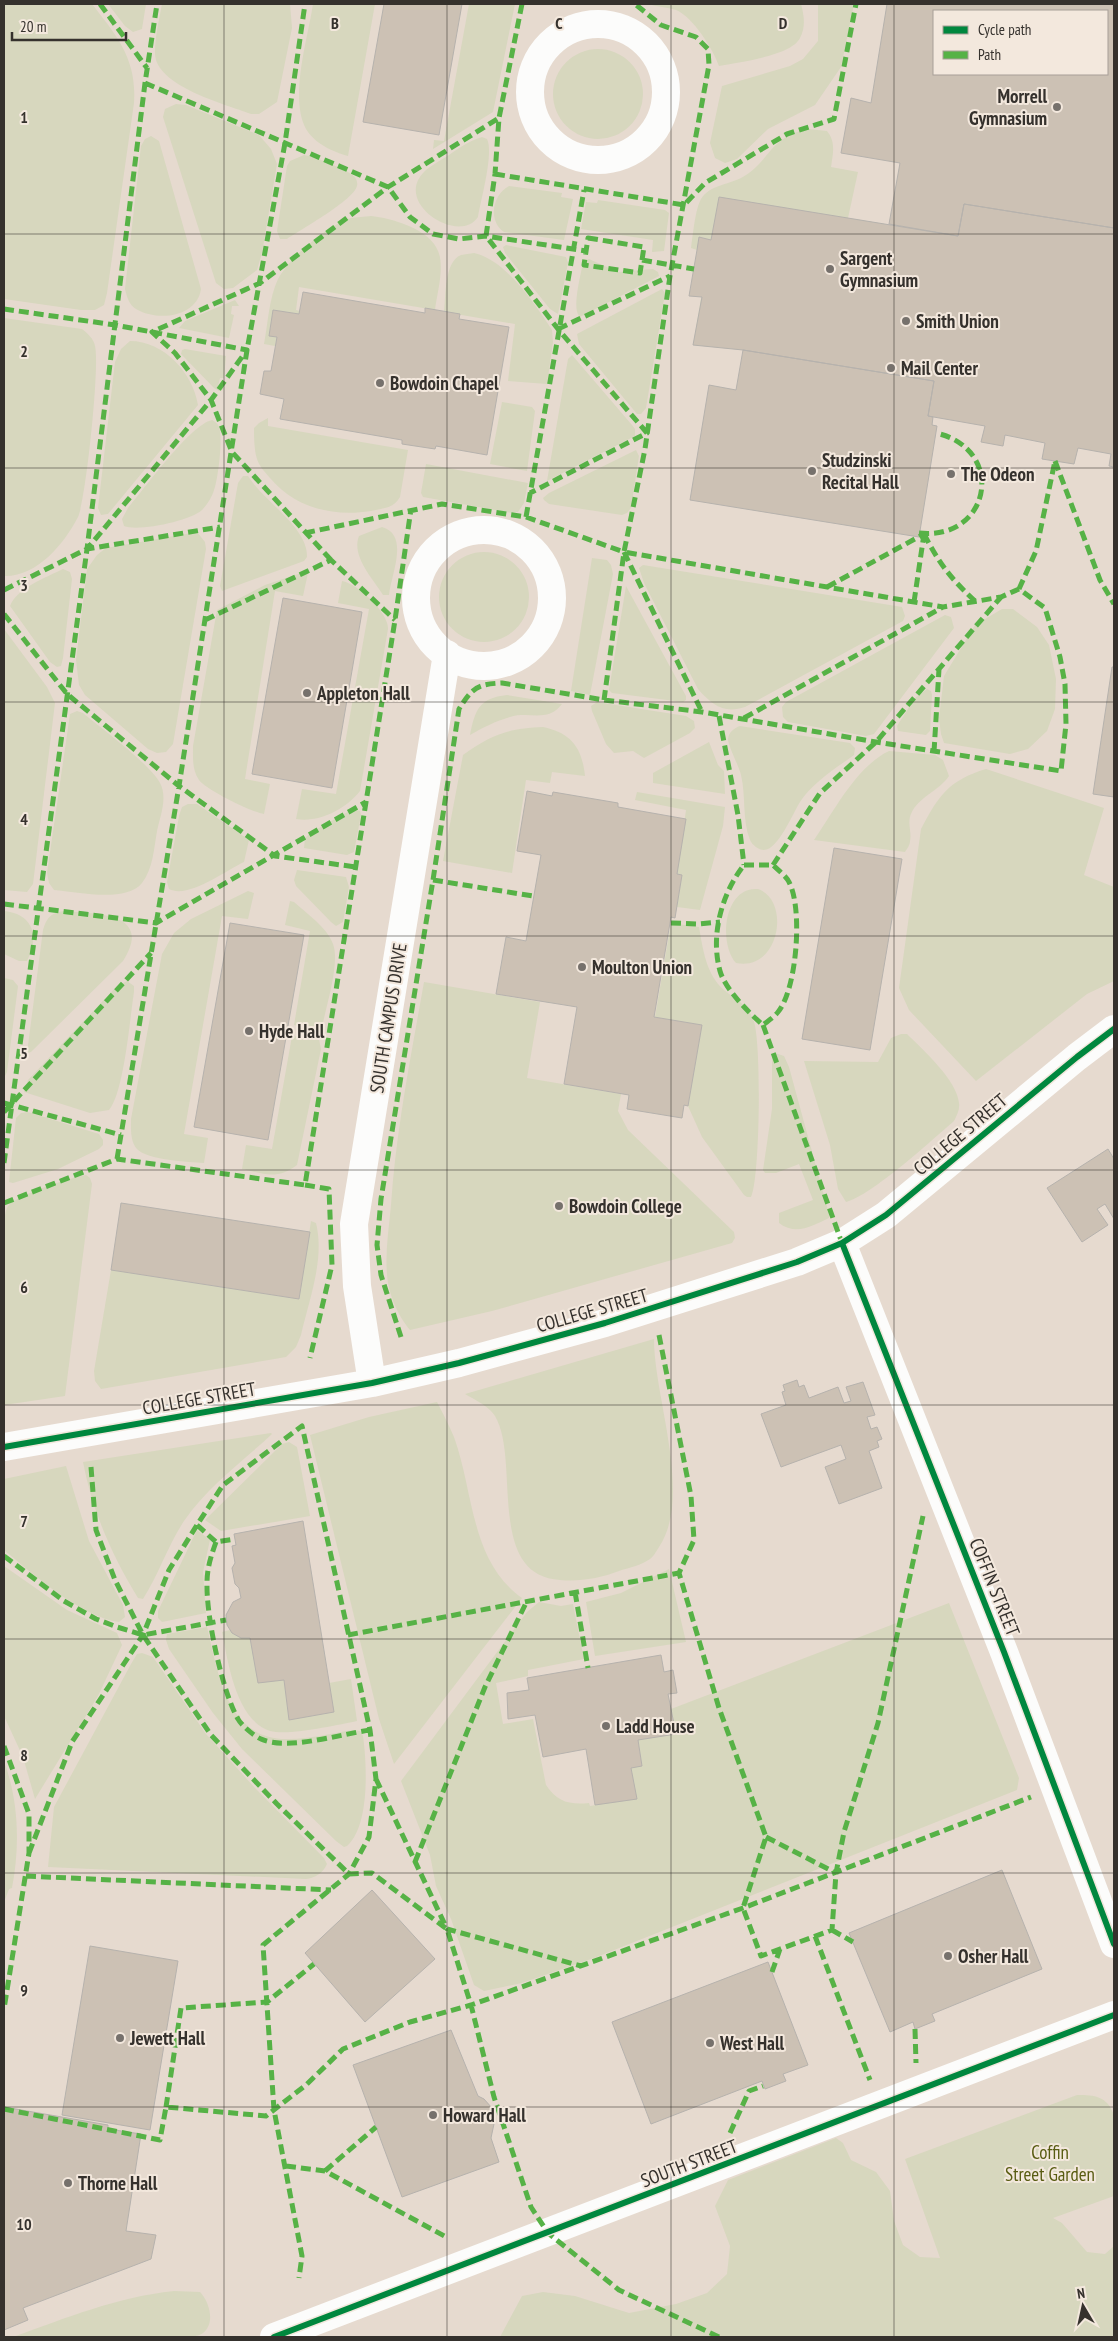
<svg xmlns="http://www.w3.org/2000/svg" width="1118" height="2341" font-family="'PT Sans Narrow',sans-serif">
  <rect width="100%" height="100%" fill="#eee8e2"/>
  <path fill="#e6dacf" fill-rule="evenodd" d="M4,4H1114V2337H4ZM934,11H1107V74H934Z"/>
  <path fill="#d7d7be" d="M4,4H92C117,36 137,59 134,103L107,293L104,305L95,310H81L4,299Z
    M108,4H146L142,29L133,32L125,26Z
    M162,4H290L292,28L277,102L259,114H251C225,104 155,86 155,53C155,37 159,20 162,4Z
    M313,4H375L348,156C333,152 314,143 306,129C289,98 308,38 313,4Z
    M469,4H515L493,112L433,149L434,140L444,141Z
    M648,4H801C804,15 806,27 800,38C791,56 739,62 719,66C713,49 693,17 676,10C667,7 657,7 648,4Z
    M818,4H854L841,67L815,105L768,129L737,159L725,163L715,158L710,143L722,86L790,66L803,59L818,41Z
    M553 94a45 45 0 1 1 90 0a45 45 0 1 1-90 0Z
    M176,104L186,105L259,135L271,149L277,164L262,253L257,270L233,288L224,289L216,283L163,117L165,109Z
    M808,129L827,131C836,142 833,153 831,167L858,172L848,218L958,236L934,381L743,350L693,345L711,240L700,237L697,250L691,248C693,235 695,210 701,199C710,185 727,185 741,178C771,162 767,138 808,129Z
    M151,136L159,141L201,289C197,317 158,322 136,309C129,305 127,297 125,289L141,146L145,139Z
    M482,137L487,139C494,153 481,199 478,217C459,246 390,202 426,170C432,165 439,161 446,157C458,149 468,141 482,137Z
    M304,155C317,157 328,163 340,168C348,172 359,176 357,186C354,200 300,230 287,239H280L277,231L287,166L290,161Z
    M509,186L562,193L561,197L573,199L564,240L504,232C488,221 492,195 509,186Z
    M598,200L665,210L669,213L664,251L652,252L653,240L581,229L586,202L597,203Z
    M371,216C391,218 430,229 438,251C445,267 437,293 435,310L299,287L296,310L300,311L299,314L273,310L269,336L277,337L275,346L264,344C268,323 269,298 278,279C289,258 328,225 351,218C357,217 365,217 371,216Z
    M506,245L566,257L568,263L558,314L550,309L505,253L503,247Z
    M474,253C506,260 534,303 552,330L553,342L547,384L508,381L515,324L444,312C446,296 444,262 461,255C465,254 470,254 474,253Z
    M589,259L618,272L653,269L658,272L659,276L580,317C571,309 581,275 583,262Z
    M662,289L665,293L646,408L641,414H637L579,344L577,334Z
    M235,300L239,306H232L231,314L234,315L229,338L179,328L185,321Z
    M4,318L82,329C87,333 94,339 95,346C100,365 86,500 78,517C64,544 37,577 4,576Z
    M130,341C164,341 193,373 198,405L108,514L101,515L98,508L115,362L121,349Z
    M185,349L226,356L224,378H220L218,386L224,387L223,390L219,391L214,388L181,354L182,350Z
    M572,355L632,425L635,429V436L547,481L568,359Z
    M502,402L532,407L535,411L527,471L490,464Z
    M268,418V426L408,450L400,497C393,509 383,508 371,511C333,517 295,508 270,478C265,472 259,466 257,459C254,449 254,438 254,428L259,423Z
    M212,420C213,420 218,424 218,425C224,433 218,480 214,490C212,497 207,505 202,510C190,521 138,532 124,526L122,519L128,508C145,488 190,425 212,420Z
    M636,450L639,456L631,508L627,513L622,515L549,504L544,500L543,498L549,493Z
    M426,464L528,483L524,503L518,512L512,513L423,497L421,493Z
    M243,476H248C264,502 308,527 307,557L304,561L222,591L220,586L238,483Z
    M382,527C410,535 391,575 389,595H383C373,579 351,556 359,536Z
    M197,532L205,542L206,549L173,744L166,752L157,753L148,749L85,695L79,685L76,660L87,569L97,555L106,548Z
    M439 597a45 45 0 1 1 90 0a45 45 0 1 1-90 0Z
    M592,558L607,560L611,565L613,574L590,695L571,691Z
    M643,565L902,607L905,616L903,621L745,707C724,714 712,705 698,689L644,583L639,568Z
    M63,569L70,572L72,579L63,658L61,666L57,667L50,662L10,606C17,588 47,577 63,569Z
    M301,573H308L303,596L275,591L245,779L270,784L264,814C253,813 205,789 199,780C192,770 193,758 193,746L217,610L265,585Z
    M342,581C358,584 389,613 388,629L360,791C346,809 319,823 296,819L302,789L336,794L369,609L338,603Z
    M626,586L686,696V700L683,702L612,693L609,690Z
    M1002,609H1013L1037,627L1049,645L1056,679L1055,709L1047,731L1028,749L1010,754L944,743L941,734L939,718L944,676L975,625Z
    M945,615L951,617L954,628L874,734L866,736L788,722L783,717L782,707L786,702Z
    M4,629L47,687L55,703L33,884L27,892L4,890Z
    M927,689L931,691L932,695L930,731L926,735L898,731L897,726L915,698Z
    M507,695L562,704C548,723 529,711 510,717C496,721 482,728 470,735C475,710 479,698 507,695Z
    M597,702L686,716L694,721L695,728L690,733L644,758L633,751L614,753L606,744L592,711L591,706Z
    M77,711L83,713C101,728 151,765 160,783C168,798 160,816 157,831C154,848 153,869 142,883C126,903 78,892 54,890L49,883L47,873L70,714Z
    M740,726L850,743L855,748L854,755C836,768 812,783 800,802C793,813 778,850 764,850C759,850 752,845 750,840C742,820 746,795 741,775C739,766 728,746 728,739C729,732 734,728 740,726Z
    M543,727C571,733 582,747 585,776L552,772L550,783L526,780L512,873L443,861L463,755C491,735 509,728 543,727Z
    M709,742L718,765L724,771L725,794L653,783V773Z
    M889,751L935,755L943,760L949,776C939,791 918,797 911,814C907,823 912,832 910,841C910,845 907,849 905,852L814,840C834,811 857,766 889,751Z
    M986,769L1104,808L1084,875L1114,887V981L1087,994L976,1081L909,1010L899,988L921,829C938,796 949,780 986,769Z
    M637,792L725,807L723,826L700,910L677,907L682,875L677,874L686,810L635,800Z
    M188,804H197L249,840L244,862C225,871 188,899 169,889L167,882L179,816L182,807Z
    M353,809L360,811L361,815L354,852L347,855L304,848L305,838L310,833Z
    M297,870L346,877L349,887L343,922L336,926L331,922L296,886L294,880Z
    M758,889C791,900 780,972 736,963C718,943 724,886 758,889Z
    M248,891L254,893L248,919L222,916L184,1134L208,1138L204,1163C189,1162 147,1160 137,1149C130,1141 131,1129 131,1119L162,954L174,933L191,919Z
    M290,901L294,902C306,913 327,927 333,944C340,962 327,1003 323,1023L318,1030L294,1025L310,931L285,925Z
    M4,911C33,914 40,936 27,961H19L4,954Z
    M64,911C96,914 154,912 123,961L31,1052L27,1053L43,930C47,917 51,913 64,911Z
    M671,923L699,927C703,950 706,974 724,990C735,999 747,1004 753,1019C762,1036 760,1181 751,1197H747L744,1195L702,1137L688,1106L702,1025L655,1017Z
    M4,978L13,980L18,986L7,1072L4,1078Z
    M127,981L134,986V992C130,1017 124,1093 109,1110L90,1113L24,1092L28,1080L117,986Z
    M424,982L540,1002L527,1078L621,1094L618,1111L628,1130L734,1232L735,1238L732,1243L492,1311L410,1330C398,1316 388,1293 387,1274C385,1251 389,1228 391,1205C396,1130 411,1056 424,982Z
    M901,1034H907C923,1050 957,1080 959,1103C960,1109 957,1115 954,1121C932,1140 871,1196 846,1202L838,1189L830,1145L804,1061L878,1062L891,1038Z
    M292,1036L319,1039L321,1049L297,1165C277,1180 265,1174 242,1169L246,1145L272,1149Z
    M775,1053L784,1056L789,1067L829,1214V1218C812,1226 796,1236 779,1223V1213L813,1200L799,1164L776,1173H765L763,1170L772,1109V1056Z
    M28,1112L99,1134L103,1140V1145L99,1149L58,1169L13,1183L9,1182L16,1118L21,1113Z
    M86,1175L90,1178L92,1184L65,1396L4,1405V1223C5,1217 5,1209 9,1205C17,1195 72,1177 86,1175Z
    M311,1221L316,1223C325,1259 309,1300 301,1335L296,1347L286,1357L101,1389L95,1381L94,1371L111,1270L299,1299Z
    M654,1339C654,1398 693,1496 659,1547C657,1550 654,1556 650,1559C642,1565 628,1568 619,1571C601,1578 579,1582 560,1580C485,1575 521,1460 495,1416C489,1406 475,1400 465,1394Z
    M437,1402C443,1414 449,1425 454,1437C474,1492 470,1561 522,1598L394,1764L379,1719L310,1435L369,1417Z
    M271,1433L272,1434C242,1462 208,1486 184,1521C168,1545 159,1574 143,1599L138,1598C112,1556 92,1510 83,1462Z
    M289,1442L297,1447L310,1516L221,1531L205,1520L282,1444Z
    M66,1466L89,1541L123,1605L125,1617L119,1622C81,1617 33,1574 4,1550V1479Z
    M197,1530L210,1540L203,1572L206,1613L162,1622L158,1618V1611Z
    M4,1566L67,1610L117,1633L122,1645L98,1696L35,1799L23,1757L4,1716Z
    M669,1569L686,1642L595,1656L586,1602L621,1593Z
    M539,1602L561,1606L573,1604L584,1659L528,1670V1676L496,1683L503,1724L533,1719L546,1785C557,1802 570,1805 589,1803L590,1806L619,1801L631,1768L642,1765L638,1740L676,1734L671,1709L949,1603L1019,1778L1017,1790L594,1958L522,1983L484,1991L474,1985L451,1919L436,1886L430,1855L401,1781L527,1612Z
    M207,1627C218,1673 227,1741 289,1739C310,1739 332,1733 353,1730L360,1731L363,1736C367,1764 370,1826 347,1846L344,1847L336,1841L242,1749L213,1713L169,1649L166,1640L167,1634Z
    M230,1630L241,1638H250L284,1680L289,1719L333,1712L329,1683L351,1679L357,1721C337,1725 289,1736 270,1731C236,1720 228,1662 222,1632Z
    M142,1653L153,1657L206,1734L255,1788L324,1858L327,1864C323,1873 315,1878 306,1879L48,1867L54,1807L131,1664L137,1654Z
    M4,1761C19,1802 20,1846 12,1888L9,1889L4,1902Z
    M1077,2095C1095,2095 1107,2096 1114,2115V2196L1053,2218L1062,2223L1087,2252L1105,2254L1114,2246V2337H500L522,2296L543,2292L575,2296L629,2313L676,2304L707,2293L727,2274L730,2246L715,2206L728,2180L836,2138L843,2143L851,2160L876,2172L890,2191L894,2221L903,2245L920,2257L940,2258L905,2159Z
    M174,2291L200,2292C209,2301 216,2323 203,2333C201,2335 195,2336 192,2337H13C66,2318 117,2297 174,2291Z"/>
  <path fill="#ccc1b4" stroke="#b6b2ad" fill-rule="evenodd" d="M384,4H462L439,135L363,122Z
    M887,4H1114V228L964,204L958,236L889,224L900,163L841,153L851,98L871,103ZM934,11H1107V74H934Z
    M719,197L958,236L964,204L1114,228V467L1109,466L1111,454L1078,448L1074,464L1042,459L1045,443L1005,435L1003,446L981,442L985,426L928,416L934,381L743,350L693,345L702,297L689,296L697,250L699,237L711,240Z
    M303,292L425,313V308L460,314L459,319L509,327L487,455L436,446L435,449L402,444V440L280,419L284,399L260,394L264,371H271L277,337L269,336L273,310L299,314Z
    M743,350L934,381L928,416L933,417L932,425L937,426L919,537L690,500L709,385L736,390Z
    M283,598L362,612L332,788L252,774Z
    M1112,667H1114V797L1093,794Z
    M527,791L552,796L553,792L618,803V807L686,819L677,874L682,875L675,918L671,917L654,1017L702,1025L688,1106L684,1105L682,1118L627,1109L629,1095L564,1084L577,1007L496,994L506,937L526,941L541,855L517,851Z
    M834,848L902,859L870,1050L802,1039Z
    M230,923L304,935L268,1140L194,1127Z
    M1108,1149L1114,1159V1219L1105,1204L1097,1209L1108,1225L1082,1242L1047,1188Z
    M121,1203L310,1232L299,1299L111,1270Z
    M797,1380L799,1387L804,1385L809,1398L838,1387L844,1403L851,1401L846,1387L863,1382L875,1415L867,1417L871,1429L877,1427L882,1439L877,1441L879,1447L869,1451L882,1488L839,1504L825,1467L846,1459L841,1445L781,1467L761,1414L786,1405L782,1392L785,1391L783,1385Z
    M303,1521L334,1712L289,1720L284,1680L258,1683L250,1638H241L232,1633L227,1625L226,1615L233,1602L241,1598L239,1588L235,1584L232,1568L235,1563L232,1546L236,1545L234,1534Z
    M661,1655L664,1672L673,1670L677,1693L668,1694L676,1734L638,1740L642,1766L631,1768L637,1799L595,1805L586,1749L543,1757L535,1715L508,1719L507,1693L529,1690L527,1678Z
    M1002,1870L1042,1969L932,2014L935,2021L915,2029L913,2022L890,2032L849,1933Z
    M372,1890L435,1959L365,2022L305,1953Z
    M90,1946L178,1961L150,2130L62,2115Z
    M768,1962L808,2065L783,2074L786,2081L765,2089L762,2081L651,2124L612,2022Z
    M451,2030L478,2096L484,2099L492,2108L495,2119L491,2138L499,2162L402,2197L353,2065Z
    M4,2107L108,2125V2129L141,2134L126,2231L156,2235L151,2259L23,2308L28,2320L4,2330Z"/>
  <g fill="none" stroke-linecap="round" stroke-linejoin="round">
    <path stroke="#fcfcfb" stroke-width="28" d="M530 92a68 68 0 1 1 136 0a68 68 0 1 1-136 0Z
      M416 598a68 68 0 1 1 136 0a68 68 0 1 1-136 0Z
      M842,1243L1004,1652L1114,1944
      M372,1383L357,1286L354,1224L447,654
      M4,1447L372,1383L459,1363L605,1323L797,1262L842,1243L886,1215L1077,1057L1114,1029
      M274,2337L1114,2015"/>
    <path stroke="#56b246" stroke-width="5" stroke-dasharray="10 5" stroke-linecap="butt" d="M100,4L147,68
      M522,4L499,118L495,174L486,236L558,329L647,433L530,493
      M145,83L388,187L410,217L433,234L459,239L486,236L586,251
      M495,174L684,205L705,183L787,134L834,119L856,4
      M588,238L644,247L640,273L584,265Z
      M642,260L694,269
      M4,309L115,325L247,350L211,400L87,549
      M558,329L670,276
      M1055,461L1100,580L1114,604
      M526,517L584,190
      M305,533L442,504L526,517L624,552L645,449L670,276L709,65L708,49L696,37L661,25L635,4
      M919,533C991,541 1007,449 936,433
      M924,534C939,563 950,578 975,601
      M624,552L702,712
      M331,560L232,452L211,400L175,353L152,332L260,283L388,187L499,118
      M827,587L924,534
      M1019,589L1036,551L1055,461
      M4,590L87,549L220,527
      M914,602L924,534
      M4,614L67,694L179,786L275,856L356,867
      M205,620L331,560L395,620
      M604,700L624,552
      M719,716L738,815L744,865
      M744,718L943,607
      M934,752L939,669
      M744,865H773C778,870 786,876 789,882C803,908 797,989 778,1012C774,1017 768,1021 763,1025C749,1013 725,989 720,971C710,935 722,893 744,865Z
      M773,865L820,793L876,742L1001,597
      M433,880L533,896
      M4,904L156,923L366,802
      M671,923L698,924L720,922
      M763,1025L842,1243
      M4,1103L121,1135
      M4,1112L151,953
      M117,1159L179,786L247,350L285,143L305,4
      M4,1163L87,549L145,83L157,4
      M305,1185L329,1189L332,1265L310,1358
      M4,1203L117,1159L305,1185L395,620L411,509
      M659,1335L691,1496L694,1540L679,1573L719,1708L766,1837L743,1908L761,1956L832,1930L836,1873L844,1832L878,1723L923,1516
      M401,1337L381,1275L377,1245L381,1199L433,880L459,709C472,688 477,684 502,683L604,700L702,712L876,742L1061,771L1066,724L1065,684L1060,657L1045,608L1019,589L1001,597L943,607L624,552
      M91,1467L96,1530L115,1580L143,1635L211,1735L277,1804L349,1874L372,1873L447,1929L471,2005L494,2097L531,2207L548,2233L619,2290L719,2337
      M197,1525L216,1542L235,1539
      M216,1542C211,1556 207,1568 207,1583C206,1616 222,1691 238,1719C241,1725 254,1736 261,1739C287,1751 341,1734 370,1730
      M4,1556L64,1601L96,1619L117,1627L143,1635L226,1620
      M575,1592L588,1668
      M348,1635L679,1573
      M4,1746L29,1814V1853L4,2009
      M376,1779L447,1929L581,1966
      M766,1837L836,1873
      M29,1853L72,1742L143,1635L169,1570L197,1525L223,1485L302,1426L370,1730L376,1779L369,1837L349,1874L263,1945L274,2110L302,2256L299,2278
      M415,1862L485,1687L527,1601
      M26,1876L331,1890
      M832,1930L853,1942
      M815,1936L870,2080
      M772,1972L780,1949
      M915,2029L916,2063
      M166,2107L181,2008L267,2002L314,1964
      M4,2109L160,2140L166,2107L266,2116L306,2085L343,2049L410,2022L471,2005L743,1908L1031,1797
      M730,2133L749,2091L763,2086
      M286,2166L325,2171L448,2238
      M325,2171L376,2127"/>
    <defs>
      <path id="cycleway" d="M842,1243L1004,1652L1114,1944
        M4,1447L372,1383L459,1363L605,1323L797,1262L842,1243L886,1215L1077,1057L1114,1029
        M274,2337L1114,2015"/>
    </defs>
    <use href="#cycleway" stroke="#f3e8dd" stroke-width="9"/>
    <use href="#cycleway" stroke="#00873e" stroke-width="6"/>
  </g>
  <path fill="none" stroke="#35312d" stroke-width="1" stroke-opacity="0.55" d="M224,4V2337M447,4V2337M671,4V2337M894,4V2337M4,234H1114M4,468H1114M4,702H1114M4,936H1114M4,1170H1114M4,1405H1114M4,1639H1114M4,1873H1114M4,2107H1114"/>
  <g fill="#76716c" stroke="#f3e8dd" stroke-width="2">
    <circle cx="1057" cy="107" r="5"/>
    <circle cx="830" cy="269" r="5"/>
    <circle cx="906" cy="321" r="5"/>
    <circle cx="891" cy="368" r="5"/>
    <circle cx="380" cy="383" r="5"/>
    <circle cx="812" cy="471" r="5"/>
    <circle cx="951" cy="474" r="5"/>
    <circle cx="307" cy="693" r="5"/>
    <circle cx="582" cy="967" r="5"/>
    <circle cx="249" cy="1031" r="5"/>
    <circle cx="559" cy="1206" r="5"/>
    <circle cx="606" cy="1726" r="5"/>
    <circle cx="948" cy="1956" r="5"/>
    <circle cx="120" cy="2038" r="5"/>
    <circle cx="710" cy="2043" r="5"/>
    <circle cx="433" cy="2115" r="5"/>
    <circle cx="68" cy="2183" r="5"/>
  </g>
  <g text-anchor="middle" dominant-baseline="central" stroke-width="4" stroke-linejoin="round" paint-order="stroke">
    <g font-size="19" font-weight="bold" fill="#35312d" stroke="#f3e8dd" text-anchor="start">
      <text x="1047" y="96" text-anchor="end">Morrell<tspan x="1047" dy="22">Gymnasium</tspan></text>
      <text x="840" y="258">Sargent<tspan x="840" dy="22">Gymnasium</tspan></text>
      <text x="916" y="321">Smith Union</text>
      <text x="901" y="368">Mail Center</text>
      <text x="390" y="383">Bowdoin Chapel</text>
      <text x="822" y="460">Studzinski<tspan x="822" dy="22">Recital Hall</tspan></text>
      <text x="961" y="474">The Odeon</text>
      <text x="317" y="693">Appleton Hall</text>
      <text x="592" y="967">Moulton Union</text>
      <text x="259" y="1031">Hyde Hall</text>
      <text x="569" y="1206">Bowdoin College</text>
      <text x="616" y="1726">Ladd House</text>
      <text x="958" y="1956">Osher Hall</text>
      <text x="130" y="2038">Jewett Hall</text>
      <text x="720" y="2043">West Hall</text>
      <text x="443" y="2115">Howard Hall</text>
      <text x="78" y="2183">Thorne Hall</text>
    </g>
    <g font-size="19" fill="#35312d" stroke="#f3e8dd">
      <text transform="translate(388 1018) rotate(-81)">SOUTH CAMPUS DRIVE</text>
      <text transform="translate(960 1134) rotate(-40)">COLLEGE STREET</text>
      <text transform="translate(592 1310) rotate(-16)">COLLEGE STREET</text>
      <text transform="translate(199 1398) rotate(-10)">COLLEGE STREET</text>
      <text transform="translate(995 1587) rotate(68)">COFFIN STREET</text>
      <text transform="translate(689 2163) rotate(-21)">SOUTH STREET</text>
    </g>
    <g font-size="19" fill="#595c12" stroke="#f3e8dd">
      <text x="1050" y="2152">Coffin<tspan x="1050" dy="22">Street Garden</tspan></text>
    </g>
  </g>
  <g font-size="16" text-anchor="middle" font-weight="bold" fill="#35312d" stroke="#f3e8dd" stroke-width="4" stroke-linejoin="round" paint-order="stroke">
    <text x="335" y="29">B</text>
    <text x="559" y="29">C</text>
    <text x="783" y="29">D</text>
    <text x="24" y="123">1</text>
    <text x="24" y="357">2</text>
    <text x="24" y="591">3</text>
    <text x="24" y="825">4</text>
    <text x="24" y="1059">5</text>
    <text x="24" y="1293">6</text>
    <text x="24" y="1527">7</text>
    <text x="24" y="1761">8</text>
    <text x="24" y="1996">9</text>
    <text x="24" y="2230">10</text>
  </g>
  <rect width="1118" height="2341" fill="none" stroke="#35312d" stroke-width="10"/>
  <rect x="933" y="10" width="175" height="65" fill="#f3e8dd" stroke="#a79f97"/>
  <rect x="943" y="26" width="25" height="8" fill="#00873e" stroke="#a79f97"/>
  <text x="978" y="35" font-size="15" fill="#35312d">Cycle path</text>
  <rect x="943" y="51" width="25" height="8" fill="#56b246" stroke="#a79f97"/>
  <text x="978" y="60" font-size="15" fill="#35312d">Path</text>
  <g transform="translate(1083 2306) rotate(351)" stroke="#f3e8dd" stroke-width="4" paint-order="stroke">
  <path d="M0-4L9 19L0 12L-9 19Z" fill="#35312d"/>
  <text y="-8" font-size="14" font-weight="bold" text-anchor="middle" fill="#35312d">N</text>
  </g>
  <path d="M12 32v8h114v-8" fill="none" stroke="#35312d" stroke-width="2.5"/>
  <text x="20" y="32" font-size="15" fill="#35312d" stroke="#f3e8dd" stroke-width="4" paint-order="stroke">20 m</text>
</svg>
